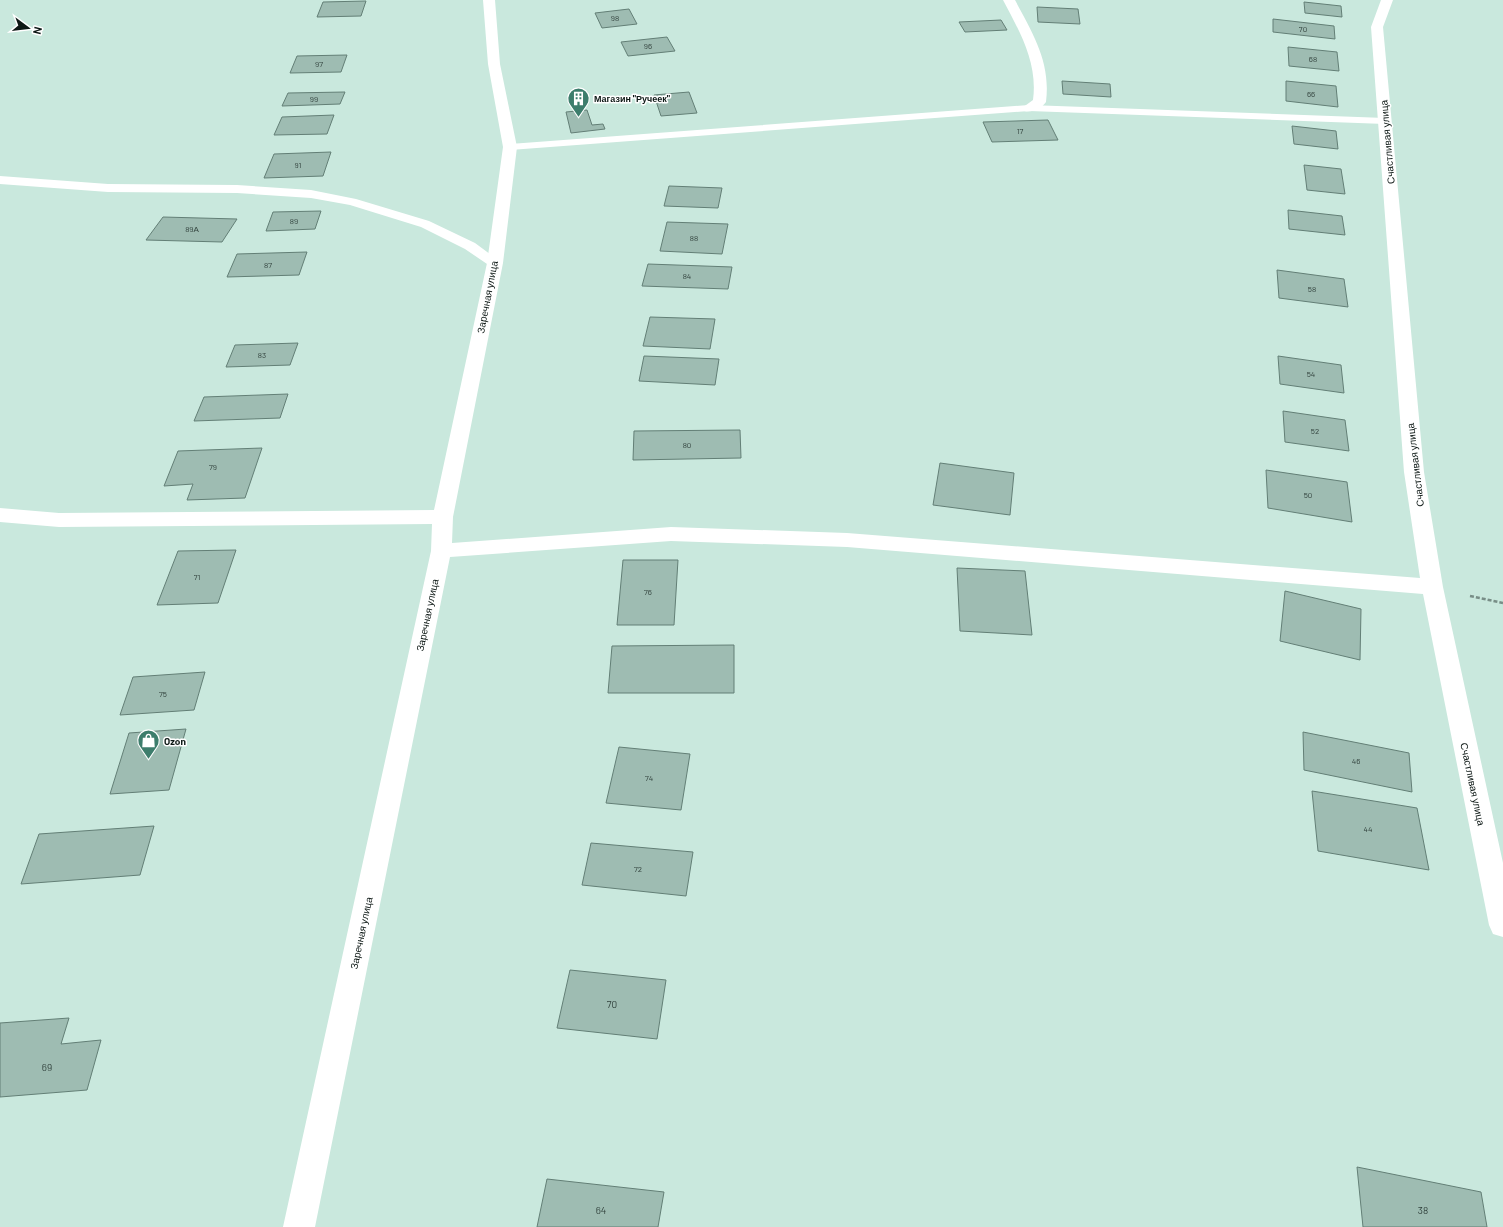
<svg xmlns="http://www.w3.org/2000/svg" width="1503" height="1227" font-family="Barlow,sans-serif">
  <rect width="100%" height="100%" fill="#c9e8dd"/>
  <path fill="#9ebcb2" stroke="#637f76" d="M366,1L361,16L317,17L323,2Z
    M1304,2L1341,6L1342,17L1305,13Z
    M1037,7L1078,9L1080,24L1038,22Z
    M629,9L637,24L602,28L595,13Z
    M1273,19L1334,26L1335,39L1273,32Z
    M1001,20L1007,30L965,32L959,22Z
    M667,37L675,51L628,56L621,42Z
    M1288,47L1337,52L1339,71L1289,66Z
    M347,55L341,72L290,73L297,56Z
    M1062,81L1110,84L1111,97L1063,94Z
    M1286,81L1336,86L1338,107L1286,101Z
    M345,92L340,104L282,106L288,93Z
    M689,92L697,113L661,116L654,95Z
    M587,110L592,125L603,124L605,129L571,133L566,112Z
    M334,115L327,134L274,135L282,117Z
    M1048,120L1058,140L992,142L983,122Z
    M1292,126L1336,131L1338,149L1294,144Z
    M331,152L323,176L264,178L274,154Z
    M1304,165L1341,169L1345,194L1307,190Z
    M669,186L722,188L718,208L664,206Z
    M1288,210L1342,216L1345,235L1289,229Z
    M321,211L315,229L266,231L273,212Z
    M163,217L237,219L222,242L146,240Z
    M667,222L728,224L722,254L660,251Z
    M307,252L299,275L227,277L237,254Z
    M648,264L732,267L728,289L642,286Z
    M1277,270L1344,279L1348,307L1279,298Z
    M650,317L715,319L710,349L643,346Z
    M298,343L290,365L226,367L235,345Z
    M644,356L719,359L715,385L639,381Z
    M1278,356L1341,365L1344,393L1280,384Z
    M288,394L280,418L194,421L204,397Z
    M1283,411L1345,420L1349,451L1285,442Z
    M740,430L741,458L633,460L634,431Z
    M262,448L245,498L187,500L193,484L164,486L178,451Z
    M940,463L1014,473L1010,515L933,505Z
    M1266,470L1347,482L1352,522L1268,508Z
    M236,550L218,603L157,605L178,551Z
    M623,560H678L674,625H617Z
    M957,568L1025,571L1032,635L960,631Z
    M1285,591L1361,609L1360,660L1280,641Z
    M734,645V693H608L612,646Z
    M205,672L194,710L120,715L133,677Z
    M186,729L169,790L110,794L129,733Z
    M1303,732L1409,753L1412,792L1304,770Z
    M619,747L690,754L681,810L606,803Z
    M1312,791L1417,808L1429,870L1318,851Z
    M154,826L140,875L21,884L39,834Z
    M591,843L693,852L686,896L582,885Z
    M570,970L666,980L657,1039L557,1028Z
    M69,1018L61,1044L101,1040L87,1090L0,1097V1023Z
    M1357,1167L1481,1192L1487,1227H1363Z
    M547,1179L664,1192L658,1227H537Z"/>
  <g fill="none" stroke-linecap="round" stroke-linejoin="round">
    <path stroke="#788e87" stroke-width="2.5" stroke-dasharray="4 2" stroke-linecap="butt" d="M1470,596L1503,603"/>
    <path fill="#fff" fill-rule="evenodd" d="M1029,105L1385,118L1391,121L1385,124L1029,111L510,150L506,149L504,147L506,145L510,144Z
      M0,176L108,184L237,185L311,190L356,199L429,221L475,243L502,263L500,266H490L465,249L421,227L350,205L311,198L237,193L108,192L0,184Z"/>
    <path fill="#fff" fill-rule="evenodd" d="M483,0H495L500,64L517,147L503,263L453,517L452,543L671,527L847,533L1420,578L1404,472L1371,27L1381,0H1393L1383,27L1424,472L1443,587L1503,863V937L1493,934L1489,925L1423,594L847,547L671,541L450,557L315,1227H283L431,551L432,524L59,527L0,522V508L59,513L434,510L487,263L503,147L488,64Z
      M1003,0H1015C1033,34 1051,62 1046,102C1041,109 1032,113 1024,111L1022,108L1033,100C1038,63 1020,32 1003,0Z"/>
  </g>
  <defs>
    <symbol id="building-pin" viewBox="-11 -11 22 30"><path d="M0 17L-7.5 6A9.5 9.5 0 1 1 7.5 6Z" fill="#3d7d6c" stroke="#fff"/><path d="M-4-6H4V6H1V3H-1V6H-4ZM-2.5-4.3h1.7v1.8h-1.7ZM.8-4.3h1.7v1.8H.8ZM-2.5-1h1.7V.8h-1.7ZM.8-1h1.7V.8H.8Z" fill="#fff"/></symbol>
    <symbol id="shop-pin" viewBox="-11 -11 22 30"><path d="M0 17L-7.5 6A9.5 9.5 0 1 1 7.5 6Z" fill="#3d7d6c" stroke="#fff"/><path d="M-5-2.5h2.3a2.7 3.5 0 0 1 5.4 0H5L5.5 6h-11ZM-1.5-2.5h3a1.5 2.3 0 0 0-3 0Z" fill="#fff"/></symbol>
  </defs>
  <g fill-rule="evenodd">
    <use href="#building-pin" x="566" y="86" width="25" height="34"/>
    <use href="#shop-pin" x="136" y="728" width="25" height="34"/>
  </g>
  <g text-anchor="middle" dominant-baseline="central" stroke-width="3" stroke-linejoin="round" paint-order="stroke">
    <g font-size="8" fill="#31413c">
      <text x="615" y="18">98</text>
      <text x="1303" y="29">70</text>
      <text x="648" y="46">96</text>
      <text x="1313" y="59">68</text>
      <text x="319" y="64">97</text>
      <text x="1311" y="94">66</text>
      <text x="314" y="99">99</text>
      <text x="1020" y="131">17</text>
      <text x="298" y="165">91</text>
      <text x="294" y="221">89</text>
      <text x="192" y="229">89А</text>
      <text x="694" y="238">88</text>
      <text x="268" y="265">87</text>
      <text x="687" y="276">84</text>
      <text x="1312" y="289">58</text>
      <text x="262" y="355">83</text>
      <text x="1311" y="374">54</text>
      <text x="1315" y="431">52</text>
      <text x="687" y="445">80</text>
      <text x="213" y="467">79</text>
      <text x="1308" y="495">50</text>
      <text x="197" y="577">71</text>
      <text x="648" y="592">76</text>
      <text x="163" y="694">75</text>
      <text x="1356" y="761">46</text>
      <text x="649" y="778">74</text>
      <text x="1368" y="829">44</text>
      <text x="638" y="869">72</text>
    </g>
    <g font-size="9" font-weight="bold" fill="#0d1815" stroke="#fff" text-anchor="start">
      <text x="594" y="98">Магазин "Ручеек"</text>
    </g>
    <g font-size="10" fill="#0d1815" stroke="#fff">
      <text transform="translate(1387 142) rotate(-95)">Счастливая улица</text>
      <text transform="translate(487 297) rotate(-79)">Заречная улица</text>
      <text transform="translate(1415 465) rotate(-97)">Счастливая улица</text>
      <text transform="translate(427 615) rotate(-78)">Заречная улица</text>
      <text transform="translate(1473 784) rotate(78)">Счастливая улица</text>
      <text transform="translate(361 933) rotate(-78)">Заречная улица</text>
    </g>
    <g font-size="10" font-weight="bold" fill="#0d1815" stroke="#fff" text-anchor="start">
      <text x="164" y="741">Ozon</text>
    </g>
    <g font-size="10" fill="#31413c">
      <text x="612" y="1004">70</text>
      <text x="47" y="1067">69</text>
      <text x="601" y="1210">64</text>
      <text x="1423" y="1210">38</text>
    </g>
  </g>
  <g transform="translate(28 28) rotate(105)" stroke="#ffffff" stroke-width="3" paint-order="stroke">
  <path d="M0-3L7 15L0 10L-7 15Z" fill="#0d1815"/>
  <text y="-6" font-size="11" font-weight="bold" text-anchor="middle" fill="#0d1815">N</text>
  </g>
</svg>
